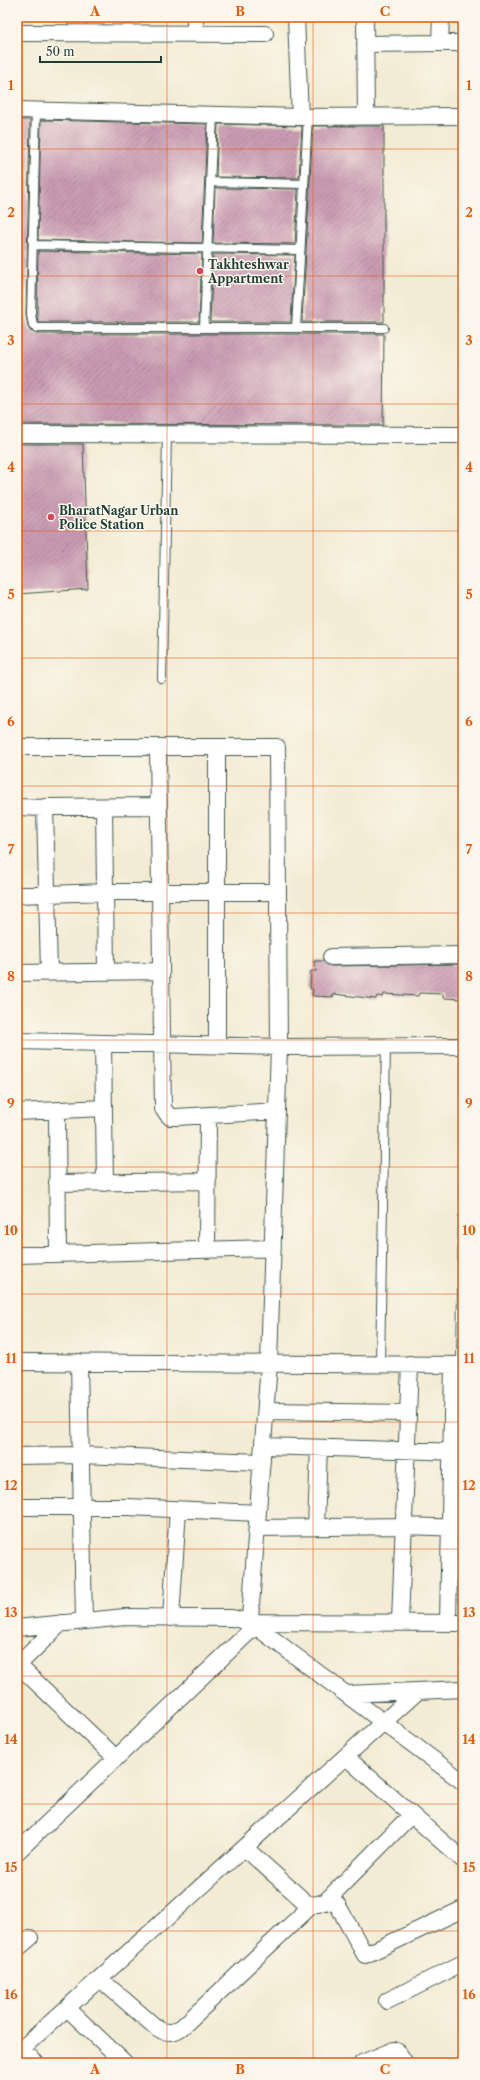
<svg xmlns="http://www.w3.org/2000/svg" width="480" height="2080" font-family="'Libre Caslon Text',serif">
  <defs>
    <pattern id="building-hatch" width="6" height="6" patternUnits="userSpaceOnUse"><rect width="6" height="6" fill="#cb9cb2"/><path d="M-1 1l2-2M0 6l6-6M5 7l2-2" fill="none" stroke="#a48092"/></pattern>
  </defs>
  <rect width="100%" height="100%" fill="#fbf7ec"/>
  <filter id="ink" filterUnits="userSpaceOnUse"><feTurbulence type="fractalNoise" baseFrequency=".025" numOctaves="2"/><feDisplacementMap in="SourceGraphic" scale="8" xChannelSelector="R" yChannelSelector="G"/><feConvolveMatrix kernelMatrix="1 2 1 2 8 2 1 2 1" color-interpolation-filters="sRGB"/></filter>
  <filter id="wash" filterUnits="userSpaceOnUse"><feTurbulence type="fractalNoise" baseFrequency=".012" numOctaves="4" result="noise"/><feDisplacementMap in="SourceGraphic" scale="16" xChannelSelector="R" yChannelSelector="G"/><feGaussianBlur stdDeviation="0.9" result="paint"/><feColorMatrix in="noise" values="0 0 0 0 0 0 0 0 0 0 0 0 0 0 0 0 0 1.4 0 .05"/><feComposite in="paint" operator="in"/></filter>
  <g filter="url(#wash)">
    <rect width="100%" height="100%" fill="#f3ebd3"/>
    <g id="blocks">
      <path fill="url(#building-hatch)" d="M17,120H30L26,314L28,327L30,331L37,334H384L383,425L17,424Z
        M41,120L207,124L202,243L38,240Z
        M218,124L302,126L299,178L216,177Z
        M313,126H384V322H302Z
        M215,188L298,189L295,244L213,243Z
        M38,251L202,254L199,322H38L37,314Z
        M213,254L295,255L291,322H210Z
        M17,444H83L88,589L17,594Z
        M314,961H323L331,966L463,964V999L443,998V994L419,993L418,996L384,994L383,997L377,996L376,999L334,994L333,997L312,996L313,989H310L311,971H316Z"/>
    </g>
  </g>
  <g filter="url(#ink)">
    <use href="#blocks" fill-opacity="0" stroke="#3f574c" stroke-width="1"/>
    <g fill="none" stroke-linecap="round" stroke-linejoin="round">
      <defs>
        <path id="service" d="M36,111L31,314L33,326L37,328H384
          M211,182L304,184
          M33,245L300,250
          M204,328L213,115
          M296,328L308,116
          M162,679L167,434
          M380,1364L386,1046
          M461,1365L463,1217"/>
        <path id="minor" d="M195,17V34
          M296,17L300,117L463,116
          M365,17L366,116
          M441,17L440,43H463
          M17,33L265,34
          M365,44L440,43
          M17,110L300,117
          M17,434L463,435
          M17,747H277L279,1047L269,1363L249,1632L17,1852
          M158,747L163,1109L170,1117H176L277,1111
          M217,747V1045
          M17,807L45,808
          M104,807L106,972
          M17,895L105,892H278
          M331,957L463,955
          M17,973L161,971
          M49,973L45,807L159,806
          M17,1041L279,1047L463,1046
          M103,1043L105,1183
          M57,1111L58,1254
          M17,1112L104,1108
          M57,1183L208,1181
          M207,1250L208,1115
          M17,1255L273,1248
          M17,1362L463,1365
          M79,1362L84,1621
          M266,1411L408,1413
          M263,1446L463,1452
          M17,1456L81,1455L262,1462
          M17,1507H128L258,1513
          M316,1527L319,1448
          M257,1528L404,1526L463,1528
          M171,1618L178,1509
          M250,1622L463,1623
          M400,1622L410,1364
          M448,1622L453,1365
          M17,1628L125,1617L232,1618L250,1622L463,1782
          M18,1665L116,1758
          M17,1666L61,1623
          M347,1694L463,1689
          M346,1757L463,1860
          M245,1848L305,1902C313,1906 317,1905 326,1901L411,1815
          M326,1901L337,1904L365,1955L463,1909
          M17,1949L30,1938
          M100,1979L159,2030C169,2033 174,2033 182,2027L312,1905
          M387,2001L463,1963
          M67,2008L125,2063
          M22,2049L36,2063
          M17,2053L418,1691
          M362,2063L394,2050L398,2052L405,2063"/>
      </defs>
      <use href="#service" stroke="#3f574c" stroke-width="10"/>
      <use href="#minor" stroke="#3f574c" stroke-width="18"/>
      <use href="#service" stroke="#fff" stroke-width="8"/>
      <use href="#minor" stroke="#fff" stroke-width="16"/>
    </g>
  </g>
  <path fill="none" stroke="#e8590c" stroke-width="1" stroke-opacity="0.55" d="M167,17V2063M313,17V2063M17,149H463M17,276H463M17,404H463M17,531H463M17,658H463M17,786H463M17,913H463M17,1040H463M17,1167H463M17,1294H463M17,1422H463M17,1549H463M17,1676H463M17,1804H463M17,1931H463"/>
  <g fill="#d1495b" stroke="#fbf7ec" stroke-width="1.5">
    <circle cx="200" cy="271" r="4"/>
    <circle cx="51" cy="517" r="4"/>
  </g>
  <g text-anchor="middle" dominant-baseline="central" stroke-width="3" stroke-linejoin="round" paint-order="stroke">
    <g font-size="12" font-weight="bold" fill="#1f3d34" stroke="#fbf7ec" text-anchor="start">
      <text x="208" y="264">Takhteshwar<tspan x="208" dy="14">Appartment</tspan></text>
      <text x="59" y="510">BharatNagar Urban<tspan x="59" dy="14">Police Station</tspan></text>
    </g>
  </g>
  <rect width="480" height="2080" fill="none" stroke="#fbf7ec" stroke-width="44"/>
  <path d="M40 56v6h121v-6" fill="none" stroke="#1f3d34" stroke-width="2"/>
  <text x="46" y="56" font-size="12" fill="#1f3d34" stroke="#fbf7ec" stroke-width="3" paint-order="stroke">50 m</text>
  <rect x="22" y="22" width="436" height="2036" fill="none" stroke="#e8590c" stroke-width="1.5"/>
  <g font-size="13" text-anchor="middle" font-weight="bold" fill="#e8590c">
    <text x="95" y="16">A</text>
    <text x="240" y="16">B</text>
    <text x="385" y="16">C</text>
    <text x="11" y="90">1</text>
    <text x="469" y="90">1</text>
    <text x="11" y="217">2</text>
    <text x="469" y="217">2</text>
    <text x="11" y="345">3</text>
    <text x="469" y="345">3</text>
    <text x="11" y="472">4</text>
    <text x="469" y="472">4</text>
    <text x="11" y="599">5</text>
    <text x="469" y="599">5</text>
    <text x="11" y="726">6</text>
    <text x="469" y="726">6</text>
    <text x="11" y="854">7</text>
    <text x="469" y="854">7</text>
    <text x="11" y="981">8</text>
    <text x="469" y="981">8</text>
    <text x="11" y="1108">9</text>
    <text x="469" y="1108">9</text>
    <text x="11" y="1235">10</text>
    <text x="469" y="1235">10</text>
    <text x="11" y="1363">11</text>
    <text x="469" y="1363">11</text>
    <text x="11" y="1490">12</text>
    <text x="469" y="1490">12</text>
    <text x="11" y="1617">13</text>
    <text x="469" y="1617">13</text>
    <text x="11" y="1744">14</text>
    <text x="469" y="1744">14</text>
    <text x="11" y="1872">15</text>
    <text x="469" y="1872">15</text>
    <text x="11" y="1999">16</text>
    <text x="469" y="1999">16</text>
    <text x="95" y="2074">A</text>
    <text x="240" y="2074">B</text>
    <text x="385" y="2074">C</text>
  </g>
</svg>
